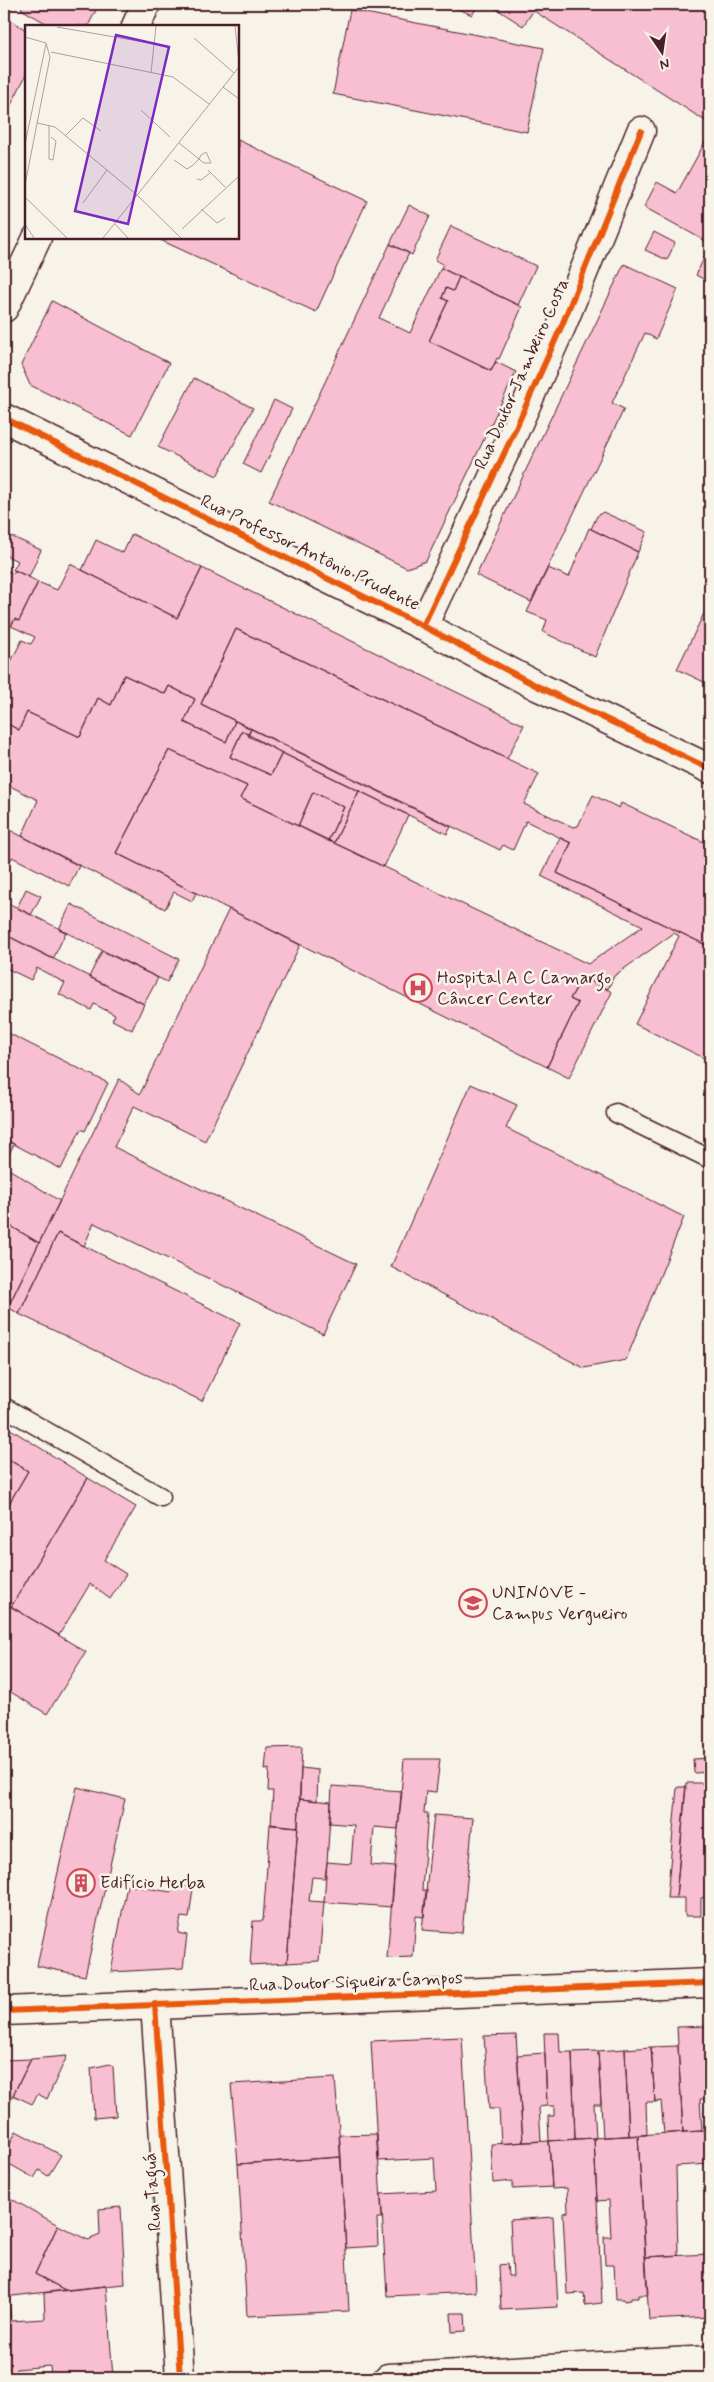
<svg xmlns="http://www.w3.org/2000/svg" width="714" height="2382" font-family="Mynerve,sans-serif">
  <rect width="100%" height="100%" fill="#f7f3e8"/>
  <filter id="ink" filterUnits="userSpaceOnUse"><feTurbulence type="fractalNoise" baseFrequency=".02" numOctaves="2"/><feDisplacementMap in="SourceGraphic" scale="10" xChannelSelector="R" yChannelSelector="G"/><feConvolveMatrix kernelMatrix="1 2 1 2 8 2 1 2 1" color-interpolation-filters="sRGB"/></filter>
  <g filter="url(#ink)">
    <path fill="#f8bed1" stroke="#4a1f2b" d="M24,4H99L88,26H51L21,9Z
      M447,4H479L472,15Z
      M489,4H538L523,26Z
      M538,4H710V124L534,11Z
      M350,10L544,48L527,132L333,94Z
      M4,16L26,30V75L4,119Z
      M709,135L710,236L707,242L644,207L657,182L677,193Z
      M238,140L367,201L316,312L156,238H238Z
      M409,205L430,216L412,255L390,244Z
      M451,226L536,266L518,305L441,268L443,264L435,260Z
      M654,232L675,243L667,260L645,250Z
      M390,244L409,253L379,318L410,333L441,268L459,277L453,291L446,288L442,298L448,301L429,341L491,371L496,362L516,372L426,561L407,568L269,501Z
      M710,245V283L696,275Z
      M624,264L678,289L656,339L645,333L612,403L624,409L531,602L476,575Z
      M459,277L522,307L499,359L497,358L491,371L429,341L448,301L442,298L446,288L453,291Z
      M52,301L169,363L132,435L30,385L21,365Z
      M194,378L253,408L217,476L158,447Z
      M274,400L292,409L261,473L243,464Z
      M603,512L647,532L638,552L591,529L597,516Z
      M589,528L638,552L595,657L543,632L547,620L527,612L548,568L569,577Z
      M4,533L41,550L29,577L13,570L18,561L4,555Z
      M132,534L202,568L177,618L82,570L96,540L123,553Z
      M70,564L177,618L202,568L524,725L507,759L236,629L201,704L235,721L226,742L184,722L195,699L169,686L165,694L124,675L111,705L98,698L80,737L27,712L19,730L4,722V675L22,640L31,644L35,637L11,626L15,619L19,621L38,582L57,590Z
      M4,569L13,574L15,570L38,582L19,621L15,619L11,626L4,623Z
      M710,601V685L677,669Z
      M236,629L539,774L524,804L573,827L578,826L593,795L619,808L621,803L710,845V947L557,873L571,843L526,821L513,850L503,845L500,850L201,704Z
      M124,675L165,694L169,686L195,699L184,722L226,742L235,721L251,729L248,734L242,731L230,757L271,775L282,753L359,791L334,843L328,841L344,807L313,792L298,826L240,798L247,786L169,750L116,853L196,893L192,901L174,892L165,909L22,836L38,800L4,783V722L19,730L27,712L80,737L98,698L111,705Z
      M251,729L451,827L447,834L248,736Z
      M242,731L282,753L271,775L230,757Z
      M169,750L247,786L240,798L588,964L643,926L541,876L560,838L571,843L557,873L710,947V1061L635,1024L679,936L674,933L614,976L608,989L582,977L570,999L578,1003L547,1067L116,853Z
      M359,791L408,815L384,867L334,843Z
      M313,792L344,807L328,841L298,826Z
      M4,827L79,866L69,886L12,857L11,860L4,856Z
      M26,889L41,896L31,915L17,908Z
      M4,901L66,932L53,959L4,934Z
      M71,904L179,959L167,982L59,929Z
      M229,909L300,945L205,1141L134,1106L114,1147L356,1264L323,1334L94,1223L84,1246L58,1233L19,1314L8,1307L119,1079L140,1094Z
      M4,934L144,1004L132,1030L112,1020L115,1015L94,1004L91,1010L59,994L65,983L37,968L31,980L4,967Z
      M102,951L158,978L144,1004L89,977Z
      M582,977L612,992L569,1078L547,1067L578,1003L570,999Z
      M4,1031L108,1083L85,1131L81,1129L61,1169L4,1139Z
      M471,1084L517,1105L506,1128L684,1217L626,1360L584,1368L391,1267Z
      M4,1139L14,1144L4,1164Z
      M4,1166L60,1201L39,1243L4,1222Z
      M4,1222L39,1243L8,1307L4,1304Z
      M58,1233L240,1323L202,1401L19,1314Z
      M4,1425L88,1478L11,1607L4,1602V1512L28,1471L4,1457Z
      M4,1457L28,1471L4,1512Z
      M88,1478L136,1507L104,1560L126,1574L110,1599L90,1584L59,1635L11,1607Z
      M4,1602L86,1652L47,1714L4,1688Z
      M302,1747L298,1827L271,1825L273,1791H268L269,1769L265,1770L267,1748Z
      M710,1758V1772L694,1773L693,1759Z
      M404,1759H440L436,1792L426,1791L424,1813H428L422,1890H427L424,1917L416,1916L413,1957L387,1958Z
      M301,1768L318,1770L317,1801L300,1799Z
      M686,1783H710V1905L709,1897L701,1898V1916H685V1898H676Z
      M332,1786L402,1791L398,1829L374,1827L371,1865L395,1867L392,1907L324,1902L327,1862L351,1864L354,1825L330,1823Z
      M77,1787L125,1799L85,1976L37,1966Z
      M677,1787H686L676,1898H667Z
      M300,1799L331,1802L327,1862L325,1878L312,1877L309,1901L324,1902L319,1961L287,1963Z
      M434,1815L473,1818L462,1933L422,1930Z
      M270,1824L298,1827L287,1963L250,1965L253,1921H263Z
      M173,1884L193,1888L189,1918L181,1917L178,1933L187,1935L183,1968L111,1972L127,1885L171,1892Z
      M710,2026V2055L707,2056L710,2099H700L702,2131L683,2132L677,2027Z
      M544,2033H559L560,2052H572L575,2139L549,2141L548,2116H554V2106H547Z
      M516,2035L523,2142L501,2144L499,2109H489L484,2036Z
      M462,2037L476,2292L387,2296L381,2194L436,2191L434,2158L378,2161L371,2041Z
      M678,2046L683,2132L664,2134L661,2101L655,2102L651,2047Z
      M651,2047L655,2102H646L647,2135L629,2136L625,2049Z
      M625,2049L629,2136L603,2137L598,2051Z
      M598,2051L601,2104H594L596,2138L575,2139L572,2052Z
      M545,2053L547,2106L539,2107L541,2141L523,2142L517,2055Z
      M67,2056L47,2099L38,2094L32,2104L13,2095L31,2059Z
      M31,2059L13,2095L4,2115V2060Z
      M110,2064L113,2067L116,2116L94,2118L91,2068Z
      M335,2078L341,2157L238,2164L231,2084Z
      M16,2131L61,2155L48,2176L39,2170L34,2178L4,2161V2156Z
      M702,2131H710V2164L676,2166L678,2255L645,2257L638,2135Z
      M377,2134L382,2218H377L378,2246L346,2248L339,2135Z
      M638,2135L648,2295H638V2298H631V2300L624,2301V2299H616L614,2265H605L604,2237H611L609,2200L597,2201L594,2138Z
      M594,2138L602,2303L585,2305L584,2293L567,2294L563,2213L568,2212L567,2188L552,2189L549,2141Z
      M549,2141L552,2187L513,2189V2181L493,2183L491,2144Z
      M341,2157L349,2311L247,2316L238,2164Z
      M8,2197L58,2225L35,2274L65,2290L4,2297V2206Z
      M121,2207L125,2284L65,2290L35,2274L58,2225L88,2240L100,2235L99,2209Z
      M553,2217L558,2307L501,2310L499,2265L507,2264L508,2276H513L510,2220Z
      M710,2254V2317L649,2320L645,2257Z
      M106,2286L113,2378H51L50,2366L16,2369L17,2378H4V2297L9,2296L11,2321L45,2319L44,2293Z
      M451,2313H465L466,2331L452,2332Z"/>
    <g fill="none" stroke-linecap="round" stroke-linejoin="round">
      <defs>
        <path id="lane" d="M616,1113L710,1159
          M4,1407L161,1497"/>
        <path id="street" d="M4,418L423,626L539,687L710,769
          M423,626L510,441L562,325L641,131
          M155,2004L180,2378
          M4,2011L710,1983
          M388,2378L710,2360"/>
        <path id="secondary" d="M136,26L146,4
          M4,308L37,238"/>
      </defs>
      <use href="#lane" stroke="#4a1f2b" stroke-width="21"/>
      <use href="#street" stroke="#4a1f2b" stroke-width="31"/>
      <use href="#secondary" stroke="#4a1f2b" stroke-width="31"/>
      <use href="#lane" stroke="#f7f3e8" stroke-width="18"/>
      <use href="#street" stroke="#f7f3e8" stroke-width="28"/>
      <use href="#secondary" stroke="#f7f3e8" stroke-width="28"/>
      <defs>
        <path id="cycleway" d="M4,418L423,626L539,687L710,769
          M423,626L510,441L562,325L641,131
          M155,2004L180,2378
          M4,2011L710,1983"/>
      </defs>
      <use href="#cycleway" stroke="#f7f3e8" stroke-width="9"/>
      <use href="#cycleway" stroke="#e8590c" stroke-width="6"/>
    </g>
  </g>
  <defs>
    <symbol id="hospital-ring" viewBox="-11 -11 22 22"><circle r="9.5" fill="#f7f3e8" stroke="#d1495b" stroke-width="1.5"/><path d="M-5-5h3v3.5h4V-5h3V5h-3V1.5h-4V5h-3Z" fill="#d1495b"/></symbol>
    <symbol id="university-ring" viewBox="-11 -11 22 22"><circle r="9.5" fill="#f7f3e8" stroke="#d1495b" stroke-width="1.5"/><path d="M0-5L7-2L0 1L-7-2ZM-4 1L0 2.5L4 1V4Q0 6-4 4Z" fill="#d1495b"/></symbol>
    <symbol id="building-ring" viewBox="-11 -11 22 22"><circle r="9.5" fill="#f7f3e8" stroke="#d1495b" stroke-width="1.5"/><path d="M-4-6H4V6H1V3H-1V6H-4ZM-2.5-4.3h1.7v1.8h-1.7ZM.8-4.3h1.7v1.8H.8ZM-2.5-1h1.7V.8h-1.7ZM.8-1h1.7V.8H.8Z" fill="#d1495b"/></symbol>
  </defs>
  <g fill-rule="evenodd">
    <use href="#hospital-ring" x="402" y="972" width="32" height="32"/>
    <use href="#university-ring" x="457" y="1587" width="32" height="32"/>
    <use href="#building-ring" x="65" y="1867" width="32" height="32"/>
  </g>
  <g text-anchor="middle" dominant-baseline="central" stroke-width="5" stroke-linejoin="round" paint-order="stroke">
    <g font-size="18" fill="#4a1f2b" stroke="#f7f3e8">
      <text transform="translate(522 374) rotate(-66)">Rua Doutor Jambeiro Costa</text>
      <text transform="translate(310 553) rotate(26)">Rua Professor Antônio Prudente</text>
      <text transform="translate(356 1982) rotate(-2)">Rua Doutor Siqueira Campos</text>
      <text transform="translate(153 2192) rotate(-94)">Rua Taguá</text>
    </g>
    <g font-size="18" fill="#4a1f2b" stroke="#f7f3e8" text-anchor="start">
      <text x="437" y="978">Hospital A C Camargo<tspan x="437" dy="21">Câncer Center</tspan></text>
      <text x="492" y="1593">UNINOVE -<tspan x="492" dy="21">Campus Vergueiro</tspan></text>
      <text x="100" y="1883">Edifício Herba</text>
    </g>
  </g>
  <g transform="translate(25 25)">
    <rect width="214" height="214" fill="#f7f3e8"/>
    <path fill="none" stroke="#b29e9c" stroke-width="1" d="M210,1L214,38M32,2L130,19M0,12L21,18M169,13L209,48M26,27L148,52L184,79M126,48L131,1M198,62L214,74M116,85L145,112M12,98L30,102L112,170L156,213M24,100V134L28,135L31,116L26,112M40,111L58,93L76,106M0,119L21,19M149,135L162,144L168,140L174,134L176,130L181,127L186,138H179L154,118M183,145L200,162M172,154L176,155L185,148M0,160L25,32L21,18M0,172L42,213M58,178L82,145M176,184L192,198L200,193M0,199L9,213M90,199L103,213M157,204L214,151M78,213L214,42"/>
    <path fill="#7b2cbf" fill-opacity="0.15" stroke="#7b2cbf" stroke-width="2.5" d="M91,10L144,22L103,199L50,186Z"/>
    <rect width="214" height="214" fill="none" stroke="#4a1f2b" stroke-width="2.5"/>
  </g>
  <rect width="714" height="2382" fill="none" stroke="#f7f3e8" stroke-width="20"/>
  <rect x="10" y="10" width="694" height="2362" fill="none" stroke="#4a1f2b" stroke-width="2" filter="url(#ink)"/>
  <g transform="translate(662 52) rotate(167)" stroke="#f7f3e8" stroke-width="4" paint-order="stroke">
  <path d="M0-4L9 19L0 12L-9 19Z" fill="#4a1f2b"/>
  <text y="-8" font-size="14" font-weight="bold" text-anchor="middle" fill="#4a1f2b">N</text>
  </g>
</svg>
